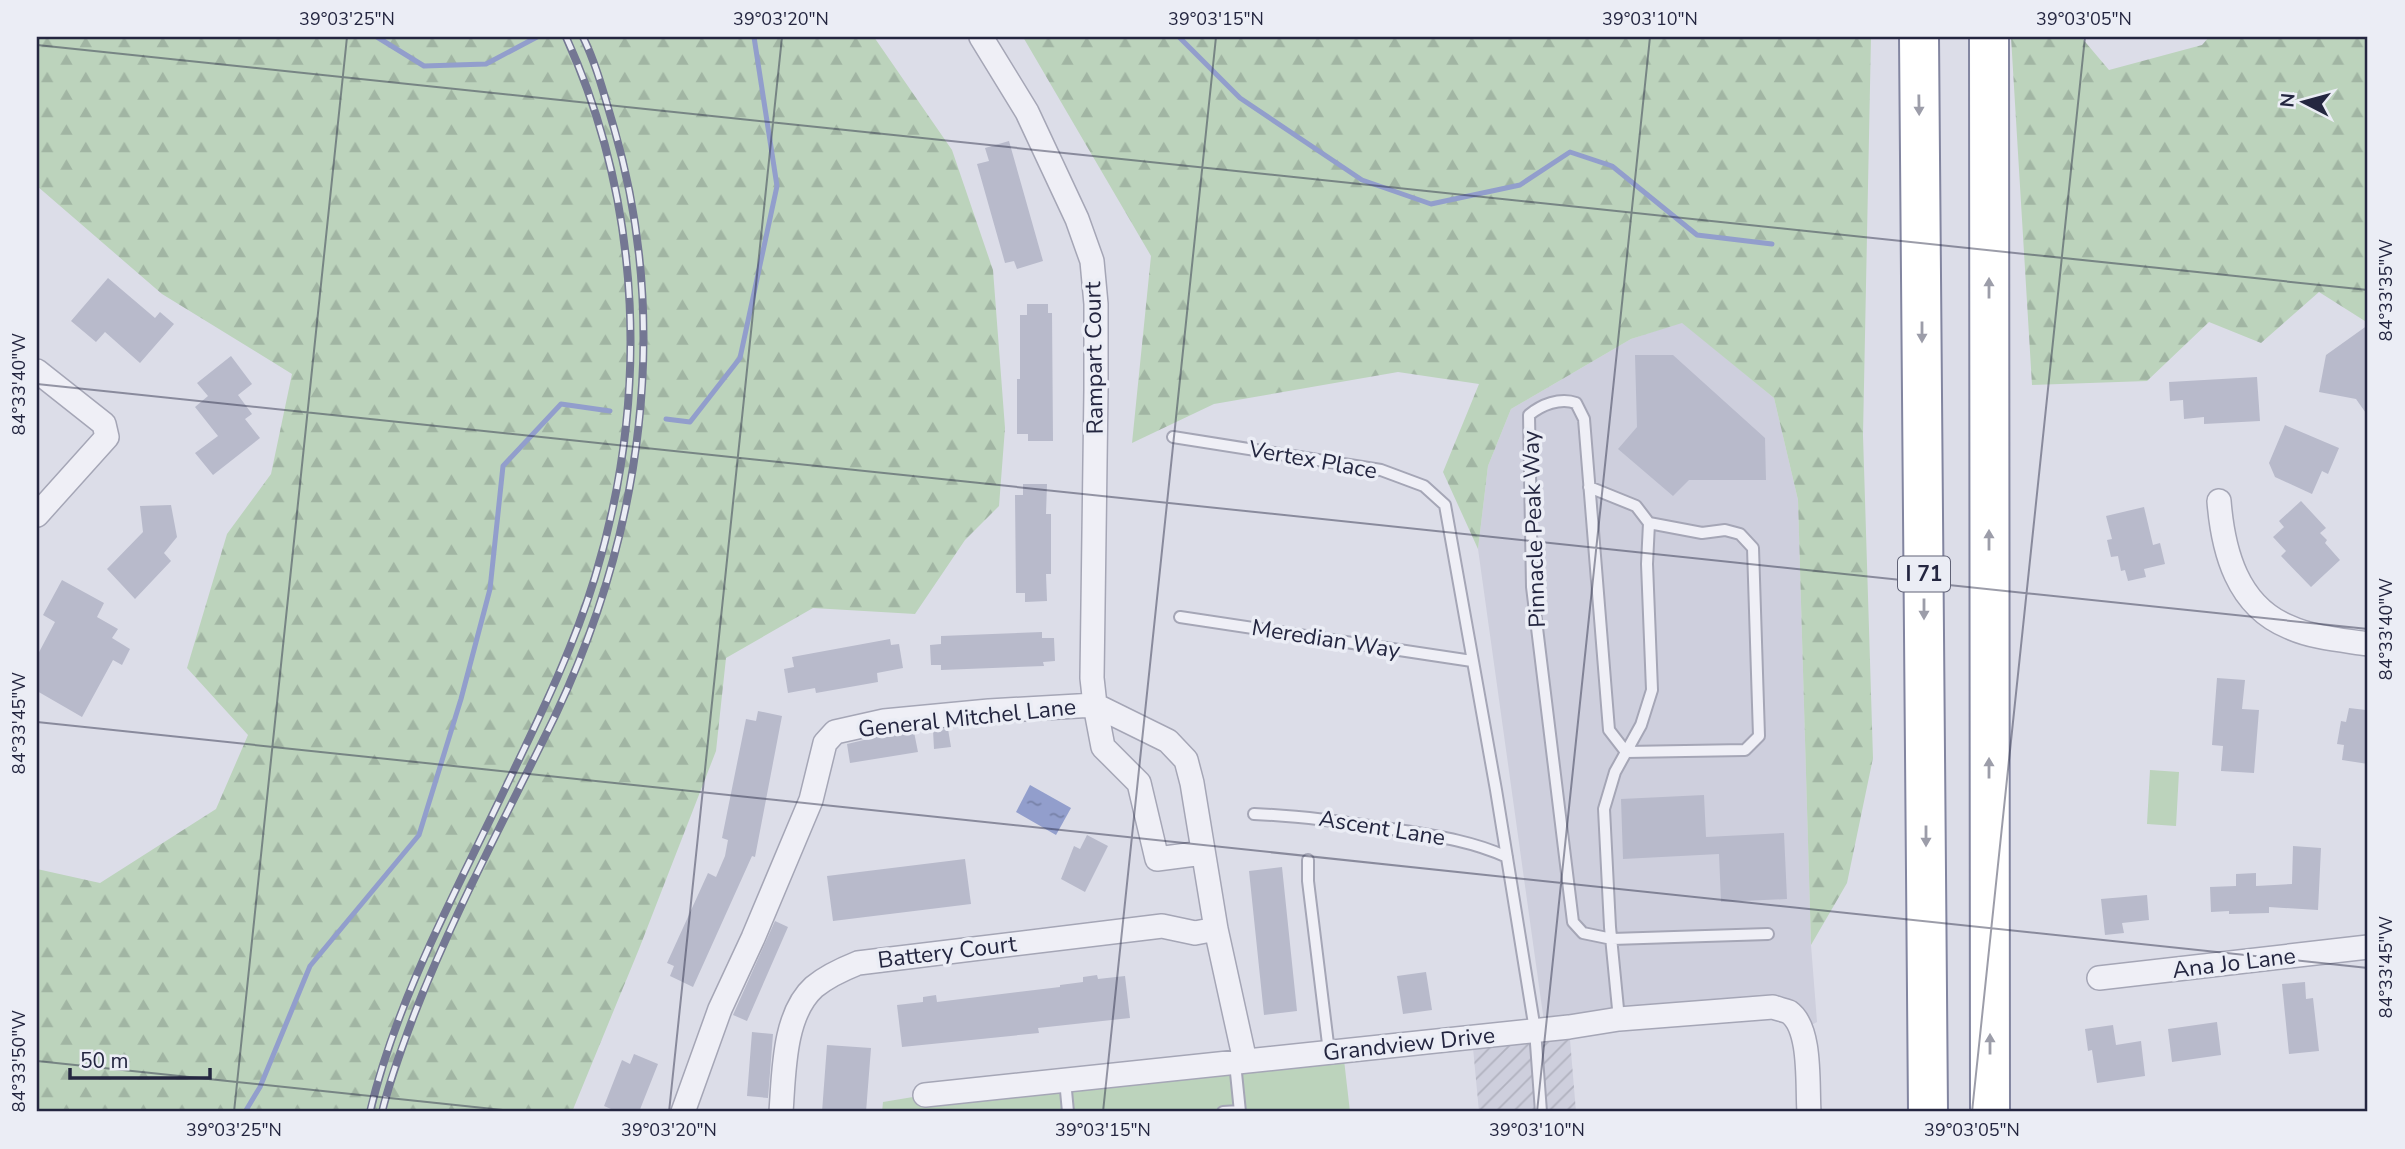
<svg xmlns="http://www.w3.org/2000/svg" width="2405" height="1149" font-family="'Nunito Sans',sans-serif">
  <defs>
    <pattern id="industrial-furrows" width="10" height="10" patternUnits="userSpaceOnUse" patternTransform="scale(1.75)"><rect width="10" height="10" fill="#cecfdd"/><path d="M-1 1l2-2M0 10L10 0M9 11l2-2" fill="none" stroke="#b1b2bf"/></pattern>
    <pattern id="forest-firs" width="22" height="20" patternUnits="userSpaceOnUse" patternTransform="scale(1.75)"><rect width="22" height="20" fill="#bcd3bc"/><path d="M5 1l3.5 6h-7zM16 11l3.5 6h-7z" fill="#a1b5a3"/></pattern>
    <pattern id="water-ripples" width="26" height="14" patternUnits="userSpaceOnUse" patternTransform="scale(1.75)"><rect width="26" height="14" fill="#929ecc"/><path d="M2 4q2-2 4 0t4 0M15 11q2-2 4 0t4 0" fill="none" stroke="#7781a7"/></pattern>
  </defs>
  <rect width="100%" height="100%" fill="#dcdde8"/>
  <path fill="#cecfdd" d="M1682,322L1774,398L1798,500L1811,945L1817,1022L1802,1030L1787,1011L1545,1029L1478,549L1488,466L1511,409L1631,339Z"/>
  <path fill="url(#industrial-furrows)" d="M1569,1027L1576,1112H1479L1472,1037Z"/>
  <path fill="url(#forest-firs)" d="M37,37H874L952,150L993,270L1005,428L999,506L965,540L915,614L813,608L726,658L716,751L639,949L572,1112H37V869L100,883L216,809L248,735L187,668L227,534L271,474L292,374L162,294L37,186Z
    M1023,37H1871L1863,435L1873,758L1847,883L1811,945L1798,500L1774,398L1682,323L1631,339L1511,409L1488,466L1478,549L1443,472L1479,384L1398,372L1214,404L1132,443L1151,256Z
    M2011,37H2081L2109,70L2202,45L2209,37H2368V323L2319,292L2261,343L2209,322L2147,381L2032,385Z"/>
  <path fill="#bcd3bc" d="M2150,770L2179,772L2176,826L2147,824Z
    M1343,1051L1350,1112H882L883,1102L925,1095Z"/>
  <path fill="url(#water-ripples)" d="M1030,785L1071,808L1056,835L1016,812Z"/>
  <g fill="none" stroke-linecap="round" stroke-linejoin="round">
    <path stroke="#929ecc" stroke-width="5" d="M377,37L424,66L486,64L537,37
      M1179,37L1240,98L1362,180L1431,204L1520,185L1570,152L1612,166L1697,235L1772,244
      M666,419L690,422L740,358L777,186L754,37
      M245,1112L260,1087L310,966L419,835L461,699L490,589L503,466L561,404L610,411"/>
  </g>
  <path fill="#b8bacb" d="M1009,141L1043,261L1017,269L1014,261L1005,263L977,164L989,161L985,148Z
    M108,278L155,318L160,312L174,324L140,363L105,332L96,342L71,321Z
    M1027,304H1048V313H1052L1053,441H1028V434H1017V379H1020V315H1027Z
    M2368,325V416L2356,399L2319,392L2326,355Z
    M1635,355H1673L1765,438L1766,480H1689L1673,496L1618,449L1637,427Z
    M231,356L252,384L238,395L252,414L245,419L260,438L213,475L195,453L218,436L195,407L208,396L197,383Z
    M2257,377L2260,421L2204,424V417L2184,419L2183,400L2170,401L2169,382Z
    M2285,425L2339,448L2328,474L2322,471L2312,494L2275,477L2269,463Z
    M1023,484H1047L1046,514H1051V574H1046L1047,601L1025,602V593H1016L1015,495H1023Z
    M2301,501L2326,528L2320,533L2327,540L2325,543L2340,560L2311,587L2281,556L2286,551L2273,537L2284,527L2279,521Z
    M171,505L177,537L164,553L171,561L135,599L107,569L143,532L140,506Z
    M2144,507L2153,545L2160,543L2165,564L2144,569L2146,577L2128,581L2125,570L2121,571L2118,556L2111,557L2107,540L2112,539L2106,516Z
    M62,580L104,603L97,617L118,629L112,638L130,649L122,665L113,660L82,717L37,691V656L55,622L43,615Z
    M1042,632V638H1054L1055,661L1043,662L1044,666L941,670V665H931L930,645L941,644V636Z
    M890,639L891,645L899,644L903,668L877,673L878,682L816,693L815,688L788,693L784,669L794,667L792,657Z
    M2217,678L2245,680L2242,709L2259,710L2254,773L2221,771L2223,746L2212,745Z
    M2349,708L2366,710L2365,717L2368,718V764L2342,760L2344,745L2337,744L2341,721L2346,722Z
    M758,711L782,716L755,857L752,856L693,987L670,976L674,966L667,963L708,873L716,877L725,856L728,840L722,838L746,719L756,721Z
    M948,729L951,747L934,749L933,730Z
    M914,732L918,752L850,763L847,744L881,736Z
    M1704,795L1706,837L1784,833L1787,899L1721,902L1719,854L1623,859L1621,799Z
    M1087,835L1108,846L1085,892L1061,879L1074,846L1080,849Z
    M2293,846L2321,848L2318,910L2269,907V913L2229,914V911L2211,912L2210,887L2236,886V874L2256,873V886L2292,884Z
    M965,859L971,904L833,921L827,876Z
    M1282,867L1297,1011L1264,1015L1249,871Z
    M2147,895L2149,920L2122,923L2124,933L2105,935L2101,899Z
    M775,921L788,927L747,1021L733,1015Z
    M1426,972L1432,1010L1403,1014L1397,976Z
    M1097,975L1098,979L1125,976L1130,1018L1038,1028L1039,1033L902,1047L897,1005L923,1002V997L936,995L937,1002L1060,987V985L1083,982V977Z
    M2305,982L2306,999L2313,998L2319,1051L2289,1054L2282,984Z
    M2217,1022L2221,1055L2172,1062L2168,1029Z
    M2113,1025L2116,1045L2141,1041L2145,1076L2097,1083L2092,1050L2088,1051L2085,1029Z
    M752,1032L773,1034L768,1098L747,1096Z
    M827,1045L871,1048L866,1112H822Z
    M634,1054L658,1064L639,1112H610L611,1109L604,1106L622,1060L630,1064Z"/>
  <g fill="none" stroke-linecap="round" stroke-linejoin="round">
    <defs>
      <path id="lane" d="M1173,437L1381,470L1424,486L1445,505L1496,790L1535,1030L1541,1112
        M1589,487L1636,506L1649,523L1647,564L1652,690L1641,725L1615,772L1604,809L1610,927L1619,1019
        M1649,523L1702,533L1725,530L1740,534L1753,548L1759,736L1745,750L1626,752L1609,730L1584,419L1576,403C1560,397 1541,405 1529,415L1532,587L1573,922L1583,933L1612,939L1768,934
        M1180,617L1472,661
        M1254,814C1304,816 1350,823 1398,830C1436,836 1472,841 1507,857
        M1308,860V881L1329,1052
        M1235,1063L1240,1112
        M1065,1080L1068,1112
        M1223,1112L1240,1111"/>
      <path id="street" d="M981,37L1027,112L1077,219L1092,261L1096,304V390L1092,678L1095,705L1103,747L1139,783L1157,859L1203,853
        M37,371L104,424L107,437L37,515
        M2219,501C2223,551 2237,606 2289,627C2313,638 2342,640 2368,644
        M2099,978L2368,947
        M925,1095L1569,1027L1619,1019L1773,1007C1778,1009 1784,1010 1789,1012C1812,1028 1807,1086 1809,1112
        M683,1112L720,1009L753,938L811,800L825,743L835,732L884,721L989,711L1095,705L1168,741L1186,760L1192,783L1216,929L1245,1061
        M781,1112C784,1074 783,1015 814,987C826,977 843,969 858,963L1162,926L1195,933L1216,929"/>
      <path id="highway" d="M1919,37L1928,1112
        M1989,37L1990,1112"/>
    </defs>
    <use href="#lane" stroke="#a5a6b6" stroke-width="14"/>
    <use href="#street" stroke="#a5a6b6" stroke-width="26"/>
    <use href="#highway" stroke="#8285a0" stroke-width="42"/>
    <use href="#lane" stroke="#efeff6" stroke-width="10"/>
    <use href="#street" stroke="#efeff6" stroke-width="23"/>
    <use href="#highway" stroke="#fff" stroke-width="38"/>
    <defs>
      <path id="rail" d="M370,1112C396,1002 452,899 501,797C535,726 572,653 595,577C649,399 643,207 566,37
        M382,1112C390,1079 402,1047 414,1015C454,912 507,815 555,716C642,532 671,325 614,128C605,98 597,66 583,37"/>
    </defs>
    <use href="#rail" stroke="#747793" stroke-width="8"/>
    <use href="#rail" stroke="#ebedf5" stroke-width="5" stroke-dasharray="16" stroke-linecap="butt"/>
  </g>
  <defs><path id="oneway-solid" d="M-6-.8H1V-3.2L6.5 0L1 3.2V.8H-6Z" transform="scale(1.75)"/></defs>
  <g fill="#9c9da9">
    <use href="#oneway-solid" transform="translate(1919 105) rotate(89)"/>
    <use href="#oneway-solid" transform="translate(1989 288) rotate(-90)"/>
    <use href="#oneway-solid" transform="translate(1922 332) rotate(90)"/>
    <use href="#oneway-solid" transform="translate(1989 540) rotate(-90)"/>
    <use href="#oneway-solid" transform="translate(1924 609) rotate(90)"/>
    <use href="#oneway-solid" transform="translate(1989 768) rotate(-90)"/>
    <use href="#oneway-solid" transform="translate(1926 836) rotate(90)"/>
    <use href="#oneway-solid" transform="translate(1990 1044) rotate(-90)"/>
  </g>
  <path fill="none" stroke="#242640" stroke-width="2" stroke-opacity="0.45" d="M37,45L2368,290M37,384L2368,629M37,722L2368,968M37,1061L523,1112M234,1112L347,37M669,1112L782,37M1103,1112L1216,37M1537,1112L1650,37M1972,1112L2085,37"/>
  <g text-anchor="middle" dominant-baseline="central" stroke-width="7" stroke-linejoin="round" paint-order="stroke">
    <rect fill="#ebedf5" stroke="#606276" stroke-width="2" x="1898" y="556.5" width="52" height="35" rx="5"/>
    <g font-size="21" font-weight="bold" fill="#242640">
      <text x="1924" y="574">I 71</text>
    </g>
    <g font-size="23" fill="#242640" stroke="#ebedf5">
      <text transform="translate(1094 358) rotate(-91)">Rampart Court</text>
      <text transform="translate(1313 460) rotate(10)">Vertex Place</text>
      <text transform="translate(1534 529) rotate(-92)">Pinnacle Peak Way</text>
      <text transform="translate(1326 639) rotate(9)">Meredian Way</text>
      <text transform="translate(967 718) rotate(-6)">General Mitchel Lane</text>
      <text transform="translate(1382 828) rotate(9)">Ascent Lane</text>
      <text transform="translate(947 952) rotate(-7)">Battery Court</text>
      <text transform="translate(2234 963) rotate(-7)">Ana Jo Lane</text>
      <text transform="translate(1409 1044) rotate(-6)">Grandview Drive</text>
    </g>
  </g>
  <rect width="2405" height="1149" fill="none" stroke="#ebedf5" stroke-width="77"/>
  <g transform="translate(2304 102) rotate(276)" stroke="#ebedf5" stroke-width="5" paint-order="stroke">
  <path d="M0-5L12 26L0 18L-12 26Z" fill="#242640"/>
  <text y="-10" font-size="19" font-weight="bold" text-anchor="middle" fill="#242640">N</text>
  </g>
  <path d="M70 1068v10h140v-10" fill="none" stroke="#242640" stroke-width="3.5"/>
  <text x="80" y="1068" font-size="21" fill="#242640" stroke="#ebedf5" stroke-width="5" paint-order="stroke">50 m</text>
  <rect x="38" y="38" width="2328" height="1072" fill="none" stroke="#242640" stroke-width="2.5"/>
  <g font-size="18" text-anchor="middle" fill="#242640">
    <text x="347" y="25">39°03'25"N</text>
    <text x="781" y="25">39°03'20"N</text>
    <text x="1216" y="25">39°03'15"N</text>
    <text x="1650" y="25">39°03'10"N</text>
    <text x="2084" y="25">39°03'05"N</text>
    <text transform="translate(2386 290) rotate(-90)" y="6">84°33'35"W</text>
    <text transform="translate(19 384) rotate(-90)" y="6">84°33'40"W</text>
    <text transform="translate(2386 629) rotate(-90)" y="6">84°33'40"W</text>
    <text transform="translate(19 723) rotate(-90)" y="6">84°33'45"W</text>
    <text transform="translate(2386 967) rotate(-90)" y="6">84°33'45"W</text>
    <text transform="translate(19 1061) rotate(-90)" y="6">84°33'50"W</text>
    <text x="234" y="1136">39°03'25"N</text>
    <text x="669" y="1136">39°03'20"N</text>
    <text x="1103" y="1136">39°03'15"N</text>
    <text x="1537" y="1136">39°03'10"N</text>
    <text x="1972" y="1136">39°03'05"N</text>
  </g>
</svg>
